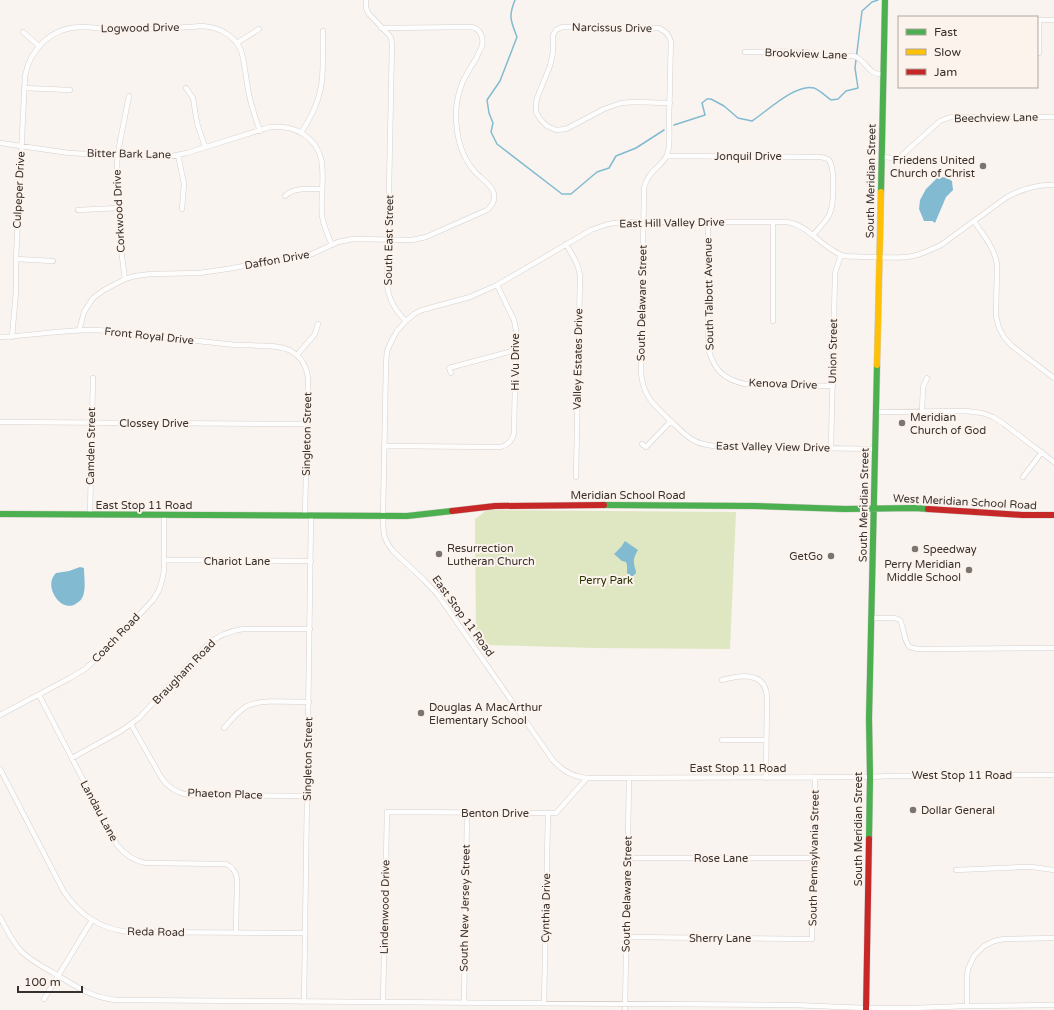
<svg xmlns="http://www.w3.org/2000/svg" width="1054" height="1010" font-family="'Varela Round',sans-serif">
  <rect width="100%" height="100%" fill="#faf4f0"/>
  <path fill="#dee7c1" d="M487,510L736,512L730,649L593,648L488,645L476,638L475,519Z"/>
  <path fill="#82bbd1" d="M945,177L952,181L953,190L946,197L935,223L932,221H924L919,209L920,200L926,189L937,178Z
    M625,541L638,550C636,554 633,558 634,563C634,567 636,569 636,573L633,576H630L627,573V565L626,562L622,561L614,554L621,547Z
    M80,567L84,568C84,576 86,588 83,596C82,599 80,601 77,603C62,615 42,586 56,573L69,571Z"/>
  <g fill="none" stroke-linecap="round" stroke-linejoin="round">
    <path stroke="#82bbd1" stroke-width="1.5" d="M515,0C508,17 511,21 517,37L500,81L487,100L489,113L493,123L491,132L497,144L562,194H571L597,172L609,168L616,156L636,148L664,130
      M674,125L705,115L702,103L707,99H711L724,106L738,118L752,121C766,112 796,83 814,88C818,89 827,97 831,100L838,99L846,91L858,88L855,68L862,11L872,2L878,0"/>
    <defs>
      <path id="street" d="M366,0V8L369,14L389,35L391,38L392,44L387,285C389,300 395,311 406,321
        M1037,20H1054
        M1039,20V53
        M23,32L39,46
        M237,43L259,29
        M745,52C765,52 784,51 804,52C814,53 824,57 835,57C841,57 847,55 853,56C866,58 869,78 883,73
        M24,88L70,90
        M186,88L193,98L197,123L205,147
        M670,103L634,102L621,103L604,109L566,129L556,130L547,126L540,119L536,112V105L537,98L550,66L553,52V35L556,30L562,27L659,28C666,32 669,34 671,42C670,67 670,93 669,119C669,130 671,145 667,155C661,168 648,170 644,188L641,371C642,397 656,407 674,424C680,430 686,436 693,440C700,444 706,445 714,446L875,449
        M301,133C308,122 314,111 318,99C325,78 322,54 323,31
        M0,143L69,153L144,157H167L187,153L270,127C282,126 293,127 303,134C333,153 319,186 322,216C324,227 328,236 332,245
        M178,155L184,184L182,209
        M667,156L820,157C823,157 826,158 829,160C835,168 834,203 830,213C827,221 819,228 813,235
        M881,157L896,158L901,156L940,121L951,117H1054
        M1054,185C1037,184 1022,189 1007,197L941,245C932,249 923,254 913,256C898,259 882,257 867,257C859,256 852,257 845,256C840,255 835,252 831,249C816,240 806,225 787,222H624L608,224L591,230L497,285L470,297L422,310L414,314L406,321L397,331L392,340L387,351L386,363L383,516C383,532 383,540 394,552L424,580L438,595L552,759C561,770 573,777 587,778L870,777L890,776L1054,775
        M285,196C294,187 310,189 322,189
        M78,210L118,208
        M974,221C983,235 995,248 997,265L996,316L999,328L1004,337L1012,346L1054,378
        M708,222V348C714,369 722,379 745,384L833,386
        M566,244C572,255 579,264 580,276L576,477
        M16,259L53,261
        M125,279L120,242L117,163L120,141L129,96
        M773,321V222
        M79,331L84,312L93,298L104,290L125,279L135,276L151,274L199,273L227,269L312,254L338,242L353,239L412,240L426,237L487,210C493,205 496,199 493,191C490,184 482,179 476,173C461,157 456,135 456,114C456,103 459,91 463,81C467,73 472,65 477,57C478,53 481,49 482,46C484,37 480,29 472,27L381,28
        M0,337C30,336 60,330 91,330C109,330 127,333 145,335C175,338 205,342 235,345C251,346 276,344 289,350C301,356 307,367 308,379L305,516
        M12,337L16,292V259L25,76C30,49 51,28 80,27C94,27 108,30 123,30C149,30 176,28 202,26C221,27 240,38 243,58C245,68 246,78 248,89C250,103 255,117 260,131
        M297,355L315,334L318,324
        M451,373L449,368L516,350
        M922,411L923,387L927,378
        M876,412L966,411L982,413L993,417L1004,424L1054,462
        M0,422L307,424
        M642,444L646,447L671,421
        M384,446L501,447C509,444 512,441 514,433L516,330L514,320L497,285
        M831,448L835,273L841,255
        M1023,477L1042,452
        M90,515L93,378
        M164,560L311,561
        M872,618H895L900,620C904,627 904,643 910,647C912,648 915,648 917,649L1054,648
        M722,680C740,675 765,671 767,696L766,778
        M39,695L117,845C125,855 134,861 146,863L226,864C233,867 236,872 237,879L236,933
        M0,715L70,678L85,669L104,652L153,600L159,590L162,581L164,570V515
        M131,724L161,777C168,788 177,793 189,795L307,796
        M224,728C231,720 238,711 247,706C261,699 292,702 309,702
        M722,740H766
        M72,758L121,731L139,718L206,646C217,636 229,631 243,629H310
        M0,769L64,892C81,916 99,928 128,932L305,933
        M628,858H814
        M956,870L1022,867H1032L1054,870
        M0,917C6,929 12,941 21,951C30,960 41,966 52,972C74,985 89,997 116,1000L793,1005L866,1008H913L967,1006L1054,1005
        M627,937L812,939L815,777
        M44,999L92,920
        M304,1002L311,516
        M383,1002L387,812L556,813L587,778
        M464,1003L467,812
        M544,1003L548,813
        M967,1006V977L968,969L974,956L984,946L994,941L1004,939L1054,938
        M625,1010L629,778"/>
      <path id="fast" d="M881,192L885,0
        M604,505L755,506L845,509L915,508L928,509
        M0,514L407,516L452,511
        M869,839L870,777L869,718L877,365"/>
      <path id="slow" d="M877,365L881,192"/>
      <path id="jam" d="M928,509L1022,515H1054
        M452,511L495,506L604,505
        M866,1010L869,839"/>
    </defs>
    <use href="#street" stroke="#d6d0cc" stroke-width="5.5"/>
    <use href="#fast" stroke="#d6d0cc" stroke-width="7"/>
    <use href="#slow" stroke="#d6d0cc" stroke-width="7"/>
    <use href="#jam" stroke="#d6d0cc" stroke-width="7"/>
    <use href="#street" stroke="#fefdfd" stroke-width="4.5"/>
    <use href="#fast" stroke="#4caf50" stroke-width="6"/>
    <use href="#slow" stroke="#ffc107" stroke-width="6"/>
    <use href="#jam" stroke="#c62828" stroke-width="6"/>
  </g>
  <g fill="#7b7571" stroke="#fdf3ed" stroke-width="1.5">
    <circle cx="983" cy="166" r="4"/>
    <circle cx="902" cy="423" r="4"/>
    <circle cx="915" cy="549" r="4"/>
    <circle cx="439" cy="554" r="4"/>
    <circle cx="831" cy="556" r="4"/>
    <circle cx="969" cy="570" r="4"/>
    <circle cx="421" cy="713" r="4"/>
    <circle cx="913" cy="810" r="4"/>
  </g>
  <g text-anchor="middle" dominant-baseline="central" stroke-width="4" stroke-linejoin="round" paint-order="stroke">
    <g font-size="11" fill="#37302c" stroke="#fdf3ed">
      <text transform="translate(140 28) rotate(-1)">Logwood Drive</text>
      <text transform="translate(612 28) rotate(1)">Narcissus Drive</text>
      <text transform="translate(806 54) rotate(2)">Brookview Lane</text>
      <text transform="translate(996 118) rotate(-1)">Beechview Lane</text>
      <text transform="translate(129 154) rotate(1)">Bitter Bark Lane</text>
      <text x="748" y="156">Jonquil Drive</text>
      <text transform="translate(871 181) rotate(-89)">South Meridian Street</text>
      <text transform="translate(19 190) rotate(-87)">Culpeper Drive</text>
      <text transform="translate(119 211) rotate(-93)">Corkwood Drive</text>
      <text transform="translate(672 223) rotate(-1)">East Hill Valley Drive</text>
      <text transform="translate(389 240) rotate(-89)">South East Street</text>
      <text transform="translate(277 260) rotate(-10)">Daffon Drive</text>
      <text transform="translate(709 294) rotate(-91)">South Talbott Avenue</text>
      <text transform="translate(642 303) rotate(-89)">South Delaware Street</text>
      <text transform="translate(149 336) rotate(6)">Front Royal Drive</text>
      <text transform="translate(833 351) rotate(-89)">Union Street</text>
      <text transform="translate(578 359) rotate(-89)">Valley Estates Drive</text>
      <text transform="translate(515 362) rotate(-90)">Hi Vu Drive</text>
      <text transform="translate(783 384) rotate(2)">Kenova Drive</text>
      <text x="154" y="423">Clossey Drive</text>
      <text transform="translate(307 434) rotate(-89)">Singleton Street</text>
      <text transform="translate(91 446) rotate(-89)">Camden Street</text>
      <text transform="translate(773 447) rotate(1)">East Valley View Drive</text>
      <text x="628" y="495">Meridian School Road</text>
      <text transform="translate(965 502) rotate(3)">West Meridian School Road</text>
      <text x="144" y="505">East Stop 11 Road</text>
      <text transform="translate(864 505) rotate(-89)">South Meridian Street</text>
      <text x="237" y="561">Chariot Lane</text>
      <text transform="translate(463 616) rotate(54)">East Stop 11 Road</text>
      <text transform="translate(116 638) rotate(-46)">Coach Road</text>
      <text transform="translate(184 672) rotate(-46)">Braugham Road</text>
      <text transform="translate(308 759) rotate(-89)">Singleton Street</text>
      <text x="738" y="768">East Stop 11 Road</text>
      <text x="962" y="775">West Stop 11 Road</text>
      <text transform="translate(225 794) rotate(2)">Phaeton Place</text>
      <text transform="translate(99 811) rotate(62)">Landau Lane</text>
      <text x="495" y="813">Benton Drive</text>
      <text transform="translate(858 829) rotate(-90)">South Meridian Street</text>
      <text x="721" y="858">Rose Lane</text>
      <text transform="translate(814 858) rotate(-89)">South Pennsylvania Street</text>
      <text transform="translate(627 894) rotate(-89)">South Delaware Street</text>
      <text transform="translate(385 907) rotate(-89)">Lindenwood Drive</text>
      <text transform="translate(465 908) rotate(-89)">South New Jersey Street</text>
      <text transform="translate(546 908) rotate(-89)">Cynthia Drive</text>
      <text transform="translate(156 932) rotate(1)">Reda Road</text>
      <text x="720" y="938">Sherry Lane</text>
    </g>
    <g font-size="11" fill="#37302c" stroke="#fdf3ed" text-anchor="start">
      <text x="975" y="160" text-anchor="end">Friedens United<tspan x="975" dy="13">Church of Christ</tspan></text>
      <text x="910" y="417">Meridian<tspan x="910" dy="13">Church of God</tspan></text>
      <text x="447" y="548">Resurrection<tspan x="447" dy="13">Lutheran Church</tspan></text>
      <text x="923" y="549">Speedway</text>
      <text x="823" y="556" text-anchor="end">GetGo</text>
      <text x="961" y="564" text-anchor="end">Perry Meridian<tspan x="961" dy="13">Middle School</tspan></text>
      <text x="429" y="707">Douglas A MacArthur<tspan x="429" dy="13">Elementary School</tspan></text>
      <text x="921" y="810">Dollar General</text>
    </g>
    <g font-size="11" fill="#263100" stroke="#fdf3ed">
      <text x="606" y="580">Perry Park</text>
    </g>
  </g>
  <rect x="898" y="16" width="140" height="72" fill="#fdf3ed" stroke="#aea5a0"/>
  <rect x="906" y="29" width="20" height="6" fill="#4caf50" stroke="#aea5a0"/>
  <text x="934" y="36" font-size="12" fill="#37302c">Fast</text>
  <rect x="906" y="49" width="20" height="6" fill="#ffc107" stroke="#aea5a0"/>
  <text x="934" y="56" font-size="12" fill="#37302c">Slow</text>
  <rect x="906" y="69" width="20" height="6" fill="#c62828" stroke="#aea5a0"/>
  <text x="934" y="76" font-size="12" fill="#37302c">Jam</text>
  <path d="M18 986v6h64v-6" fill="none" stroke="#37302c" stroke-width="2"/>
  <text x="24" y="986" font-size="12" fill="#37302c" stroke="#fdf3ed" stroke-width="3" paint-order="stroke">100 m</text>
</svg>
